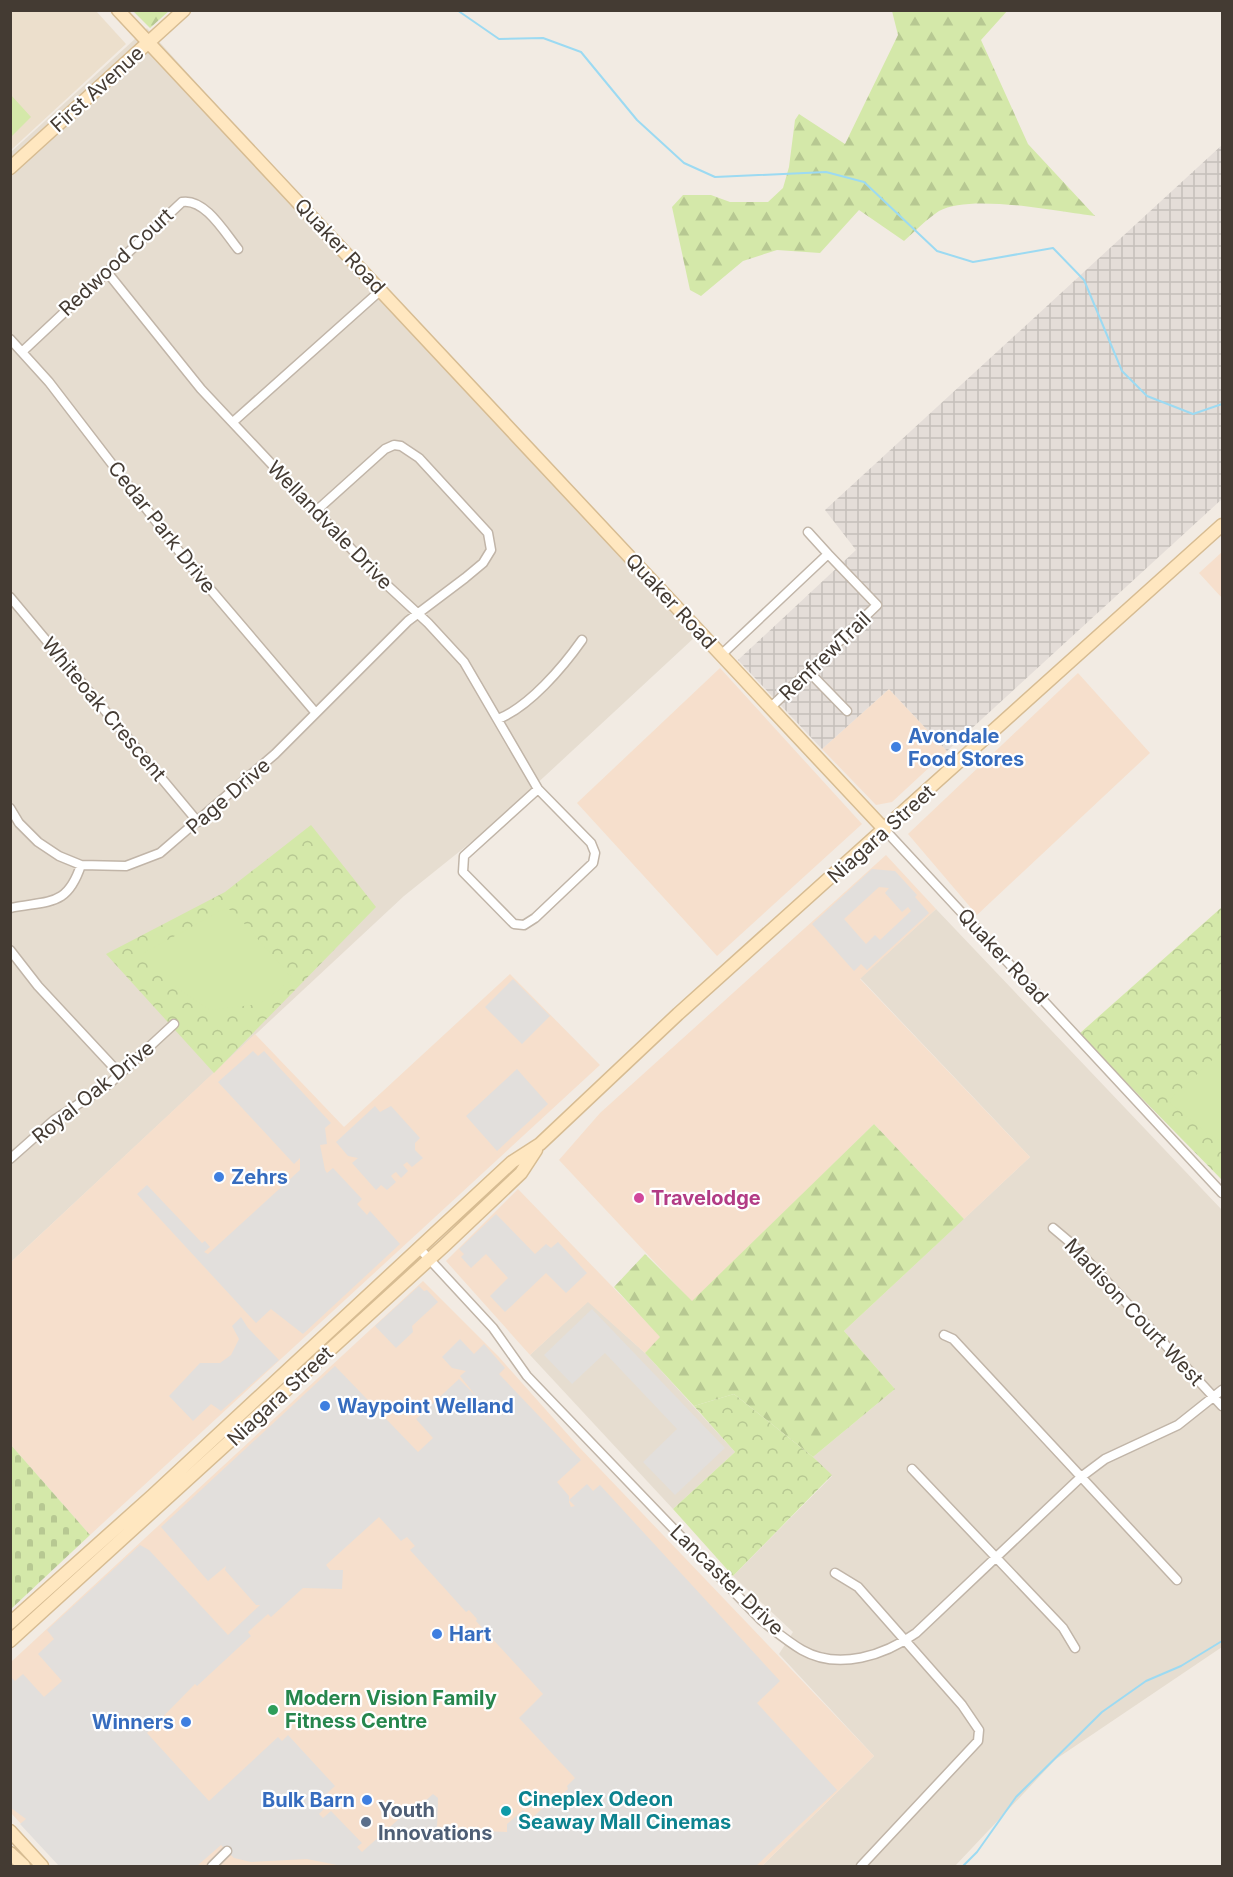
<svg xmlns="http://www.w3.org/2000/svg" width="1233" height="1877" font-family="Inter,sans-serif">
  <defs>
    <pattern id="industrial-grid" width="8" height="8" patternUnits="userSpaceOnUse" patternTransform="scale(1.5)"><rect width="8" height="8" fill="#e4ddd8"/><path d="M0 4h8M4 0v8" fill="none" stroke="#c5bfba"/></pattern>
    <pattern id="forest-firs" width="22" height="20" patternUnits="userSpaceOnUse" patternTransform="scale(1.5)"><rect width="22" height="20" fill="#d4e8a9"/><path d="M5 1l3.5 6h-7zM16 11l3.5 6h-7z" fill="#b7c892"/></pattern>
    <pattern id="cemetery-stones" width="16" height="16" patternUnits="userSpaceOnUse" patternTransform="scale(1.5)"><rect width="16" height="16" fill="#d4e8a9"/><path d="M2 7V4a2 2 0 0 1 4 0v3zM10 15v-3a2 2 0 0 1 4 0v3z" fill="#b7c892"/></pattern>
    <pattern id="park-crowns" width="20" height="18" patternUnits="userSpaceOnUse" patternTransform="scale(1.5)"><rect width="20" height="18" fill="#d4e8a9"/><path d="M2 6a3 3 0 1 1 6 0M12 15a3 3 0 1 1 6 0" fill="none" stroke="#b7c892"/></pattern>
  </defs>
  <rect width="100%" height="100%" fill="#f2ebe3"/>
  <path fill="#e6ddd0" d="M147,28L695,637L490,827L404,896L11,1262V152Z
    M936,909L1222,1210V1647L1056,1759L955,1866H762L874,1756L779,1654L793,1632L733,1576L832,1476L813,1457L895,1389L844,1331L1030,1157L860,978Z
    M588,1301L645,1353L735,1452L673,1509L530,1355Z"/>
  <path fill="#f6dfcc" d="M1222,552V598L1199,573Z
    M720,668L862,824L717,956L577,803Z
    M1078,673L1150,753L977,915L908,834Z
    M889,689L947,751L892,802L876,805L822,749Z
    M886,855L936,909L860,979L1030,1157L964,1219L874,1124L692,1302L559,1160L600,1113Z
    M510,974L600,1065L90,1535L11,1445L10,1263L255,1034L344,1127Z
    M518,1189L661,1337L645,1353L588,1302L530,1355L446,1261Z
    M423,1281L499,1357L579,1447L874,1756L762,1866H60L11,1813V1662Z"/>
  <path fill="url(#industrial-grid)" d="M1222,145V499L947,751L889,689L822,749L738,660L856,550L825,510Z"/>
  <path fill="#ecdfcc" d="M11,11H96L126,44L11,150Z"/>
  <path fill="url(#forest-firs)" d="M1008,10L981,40L1028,144L1095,216C1059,212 971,193 939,211C927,219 915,231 904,241L859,210L820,253L777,250L743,261L701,296L690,290L672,207L683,195H711L730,202H768L783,188L789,167L795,120L799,114L845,144L898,35L892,11Z
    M133,11H169L150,28Z
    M874,1124L964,1219L844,1331L895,1389L813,1457L734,1394L694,1406L645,1353L660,1337L614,1287L645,1254L692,1301Z"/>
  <path fill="url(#cemetery-stones)" d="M11,1445L90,1535L11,1609H10Z"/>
  <path fill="url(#park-crowns)" d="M311,825L376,907L214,1073L106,954L225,892Z
    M1222,907V1180L1079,1034Z
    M734,1394L813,1457L832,1475L733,1576L673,1509L735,1452L694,1406Z"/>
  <path fill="#d4e8a9" d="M11,95L31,117L11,137Z
    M226,908L234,912L293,979L260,1004L210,1010L174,986L142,954Z
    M1222,1051V1141L1209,1135L1168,1101Z"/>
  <path fill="#e2dfdc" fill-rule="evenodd" d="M872,869L895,871L917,895L915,897L929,913L867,970L861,964L854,971L812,924ZM879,887L889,888L885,893L902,912L908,907L911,911L880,940L875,935L866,944L844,919Z
    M513,979L550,1016L522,1044L485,1007Z
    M253,1051L258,1056L264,1051L331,1123L325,1128L327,1144L320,1145L325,1170L327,1173L333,1168L362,1199L357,1204L367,1215L370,1211L400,1244L303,1334L271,1309L256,1323L137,1194L147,1185L202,1243L205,1241L210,1247L204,1252L208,1254L300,1170V1158L294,1164L218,1082Z
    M517,1069L548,1104L497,1151L466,1116Z
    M375,1106L380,1112L391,1106L420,1138L415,1143V1150L423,1158L412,1167L407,1162L403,1165L408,1171L401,1178L396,1172L393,1174L391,1176L396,1182L387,1190L381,1185L376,1190L352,1163L358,1158L348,1156L336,1142Z
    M496,1214L535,1254L546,1244L551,1248L558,1242L587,1273L566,1293L546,1273L505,1312L490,1296L508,1278L486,1254L471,1268L461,1257L464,1254L459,1249Z
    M419,1286L424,1291L427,1290L438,1302L412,1326L413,1332L396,1348L375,1326Z
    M592,1309L725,1448L675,1495L643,1462L677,1429L605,1353L572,1384L544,1355Z
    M241,1317L248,1328L279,1360L221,1411L211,1404L193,1421L169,1396L200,1363H220L231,1355L239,1339L232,1326Z
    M460,1339L474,1354L484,1344L505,1368L499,1374L581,1460L557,1482L569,1496V1502L571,1507L575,1506L569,1500L587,1484L593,1491L600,1485L780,1681L757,1703L837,1790L756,1866H342L307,1859L251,1862L234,1858L221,1845L197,1866H59L20,1824L26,1819L11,1808L10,1676L15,1681L23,1674L44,1697L62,1681L38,1654L54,1639L47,1630L140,1545L149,1550L228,1635L260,1605H256L225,1570L226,1566L208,1581L161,1527L335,1366L418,1452L433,1438L416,1419L459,1379L476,1396L460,1376L466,1371L452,1368L442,1357ZM379,1517L401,1541L407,1537L415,1546L410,1550L466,1612L469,1610L477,1619L476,1621L543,1694L519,1718L575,1778L567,1786L568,1789L559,1797L557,1795L532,1818L523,1810L507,1824V1832L437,1829L438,1798L433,1794L413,1812L410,1809L362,1852L357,1847L362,1843L331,1811L323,1818L319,1814L327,1806L321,1799L335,1786L288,1735L282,1741L278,1737L209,1801L147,1733L195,1684L197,1686L251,1636L248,1632L268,1614L271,1617L303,1588L342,1589L343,1570H330L326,1565Z"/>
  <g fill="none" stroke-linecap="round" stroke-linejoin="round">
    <path stroke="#9cdaf2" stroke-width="2" d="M457,10L499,39L543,38L581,52L637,120L684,163L715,177L826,172L864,182L937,251L973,262L1053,248L1084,280L1122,371L1147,396L1193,414L1222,404
      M963,1866L977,1852L1016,1797L1102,1712L1146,1681L1181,1666L1222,1641"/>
    <defs>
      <path id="street" d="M107,272L201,389L374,573L428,623L464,662L538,789L591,843L595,853L593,863L535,918L524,925L514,924L463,872L464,856L538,789
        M10,339L49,382L188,563L315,712
        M23,351L182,202C205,198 225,233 238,249
        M233,422L381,290
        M808,532L828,554
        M10,597L198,822
        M721,655L828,554L877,605L770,708
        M809,672L847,711
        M498,719C529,707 563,667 582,640
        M10,808L19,823L38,842L59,856L81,865L126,866L160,853L275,754L408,621L465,578L483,563L491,550L488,533L419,458L401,446L394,445L385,449L316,511
        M885,830L1222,1193
        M10,908C50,900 67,907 81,865
        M10,950L38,986L120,1074
        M10,1159L54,1120L109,1084L174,1024
        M1053,1228L1072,1244L1222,1406
        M419,1248L493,1328L527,1376L761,1620C774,1630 788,1642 802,1650C839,1671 885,1655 916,1633L1081,1477L1105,1459L1178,1425L1222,1390
        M944,1335L953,1339L1177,1580
        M912,1469L1063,1628L1075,1648
        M835,1573L858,1587L962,1705L979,1730L978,1741L861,1866
        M212,1866L227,1851"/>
      <path id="secondary" d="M118,10L885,830
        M10,168L184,10
        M10,1623L152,1496L512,1162L540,1144L678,1014L1222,525
        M10,1641L445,1245L521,1173L536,1150
        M10,1831L42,1866
        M10,1853L24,1866"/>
    </defs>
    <use href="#street" stroke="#c1b5a8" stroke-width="11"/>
    <use href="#secondary" stroke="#d7bc92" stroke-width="15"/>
    <use href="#street" stroke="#fff" stroke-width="8"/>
    <use href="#secondary" stroke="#ffe7c0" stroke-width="12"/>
  </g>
  <g fill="#3f7fe0" stroke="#fff" stroke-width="2">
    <circle cx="896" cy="747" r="6"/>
    <circle cx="219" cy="1177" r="6"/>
    <circle cx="325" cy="1406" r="6"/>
    <circle cx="437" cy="1634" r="6"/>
    <circle cx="186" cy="1722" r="6"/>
    <circle cx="367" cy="1800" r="6"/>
  </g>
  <circle fill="#d1479c" stroke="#fff" stroke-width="2" cx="639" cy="1198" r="6"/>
  <circle fill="#2e9e5b" stroke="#fff" stroke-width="2" cx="273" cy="1710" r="6"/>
  <circle fill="#0f9aa8" stroke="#fff" stroke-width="2" cx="506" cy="1811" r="6"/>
  <circle fill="#5c6f8a" stroke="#fff" stroke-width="2" cx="366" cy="1822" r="6"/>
  <g text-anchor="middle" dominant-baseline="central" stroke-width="4.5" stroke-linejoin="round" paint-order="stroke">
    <g font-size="20" fill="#443b33" stroke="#fff">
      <text transform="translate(97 89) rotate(-42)">First Avenue</text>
      <text transform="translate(340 246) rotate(47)">Quaker Road</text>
      <text transform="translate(116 262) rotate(-43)">Redwood Court</text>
      <text transform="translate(330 525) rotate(46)">Wellandvale Drive</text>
      <text transform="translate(162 527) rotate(52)">Cedar Park Drive</text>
      <text transform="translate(671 601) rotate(47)">Quaker Road</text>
      <text transform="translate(825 656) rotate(-44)">RenfrewTrail</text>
      <text transform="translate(104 709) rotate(50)">Whiteoak Crescent</text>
      <text transform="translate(228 796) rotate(-41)">Page Drive</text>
      <text transform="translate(881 834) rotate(-42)">Niagara Street</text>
      <text transform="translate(1003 956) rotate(47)">Quaker Road</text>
      <text transform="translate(93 1092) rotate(-39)">Royal Oak Drive</text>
      <text transform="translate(1134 1312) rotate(47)">Madison Court West</text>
      <text transform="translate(280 1396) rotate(-43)">Niagara Street</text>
      <text transform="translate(727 1580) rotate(44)">Lancaster Drive</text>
    </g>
    <g font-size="20" font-weight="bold" fill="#366cbe" stroke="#fff" text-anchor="start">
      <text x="908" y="736">Avondale<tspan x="908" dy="23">Food Stores</tspan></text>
      <text x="231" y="1177">Zehrs</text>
      <text x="337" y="1406">Waypoint Welland</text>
      <text x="449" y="1634">Hart</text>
      <text x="174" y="1722" text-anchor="end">Winners</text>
      <text x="355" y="1800" text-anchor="end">Bulk Barn</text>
    </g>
    <g font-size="20" font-weight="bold" fill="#b23c85" stroke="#fff" text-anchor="start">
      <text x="651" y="1198">Travelodge</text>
    </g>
    <g font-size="20" font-weight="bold" fill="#27864d" stroke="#fff" text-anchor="start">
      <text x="285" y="1698">Modern Vision Family<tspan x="285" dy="23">Fitness Centre</tspan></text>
    </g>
    <g font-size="20" font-weight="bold" fill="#0d838f" stroke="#fff" text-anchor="start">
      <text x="518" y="1799">Cineplex Odeon<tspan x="518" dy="23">Seaway Mall Cinemas</tspan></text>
    </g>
    <g font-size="20" font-weight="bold" fill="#4e5e75" stroke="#fff" text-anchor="start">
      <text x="378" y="1810">Youth<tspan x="378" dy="23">Innovations</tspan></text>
    </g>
  </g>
  <rect width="1233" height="1877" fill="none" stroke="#443b33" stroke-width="24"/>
</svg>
